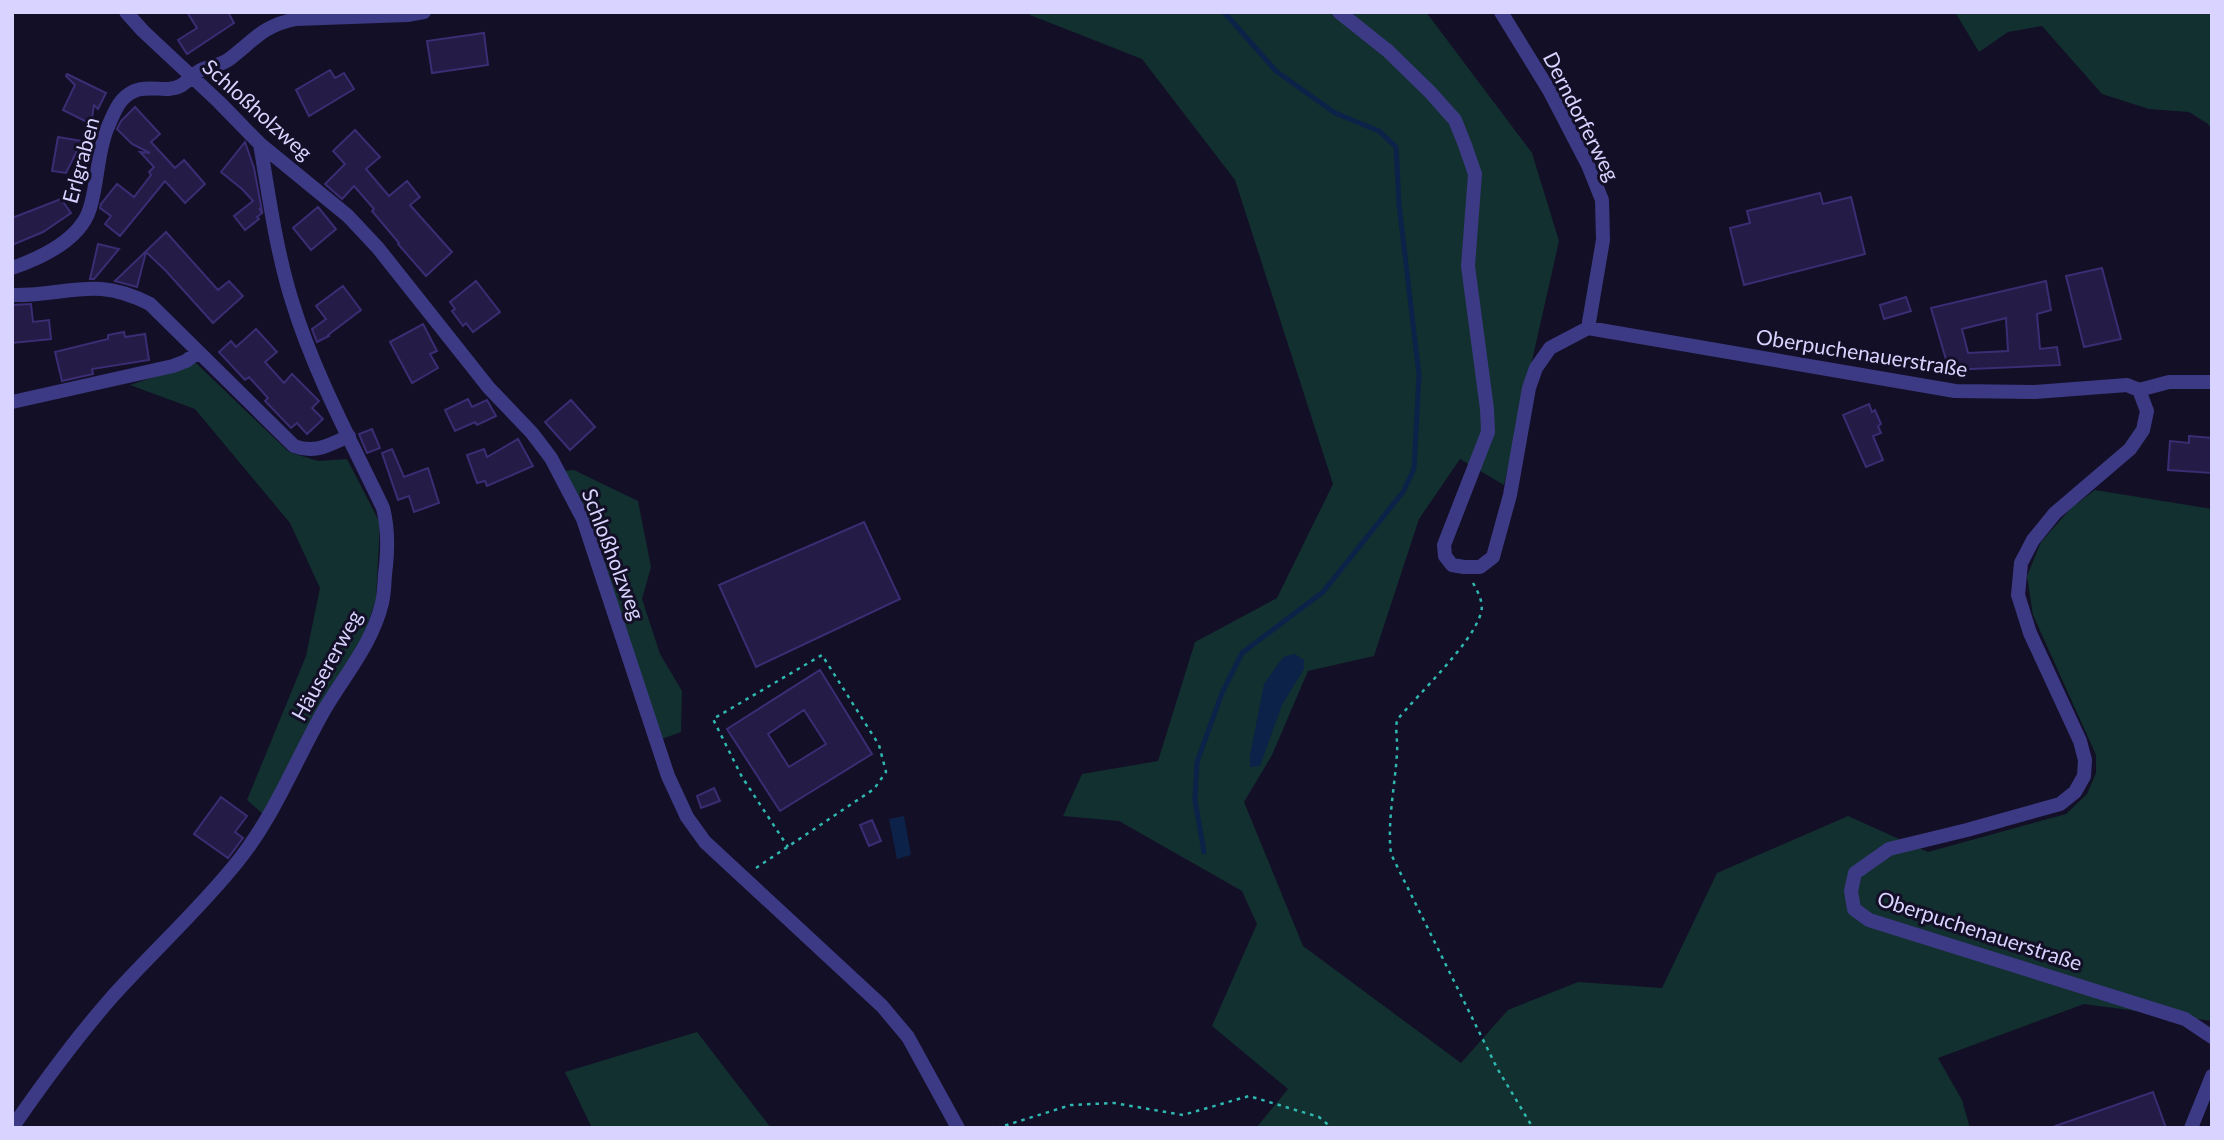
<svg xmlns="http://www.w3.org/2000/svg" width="2224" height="1140" font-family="Lato,sans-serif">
  <rect width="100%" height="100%" fill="#130f26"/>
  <path fill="#12302f" d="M1029,12H1426L1532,153L1559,241L1504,485L1460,459L1419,519L1374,656L1308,671L1272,755L1244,802L1303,946L1461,1063L1508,1010L1578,982L1662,988L1717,873L1848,816L1928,852L2066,814L2087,794L2096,773V755L2033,615L2027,576L2041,542L2071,508L2095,490L2212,509V1021L2084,1004L1938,1058L1962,1100L1970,1128H1256L1288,1089L1212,1026L1257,924L1242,891L1119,821L1063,816L1082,774L1158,761L1195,642L1277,598L1333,484L1235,180L1142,59L1030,15Z
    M1955,12H2212V130L2208,124L2189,112L2149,109L2102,94L2042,26L2008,32L1979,52Z
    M196,363L289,452L318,461L347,459L380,523L376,600L364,634L263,814L247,800L306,656L320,588L290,523L195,409L130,385Z
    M574,470L638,501L651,567L642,599L660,654L682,691L681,732L662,739L562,471Z
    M697,1032L771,1128H592L565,1072Z"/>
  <path fill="#0c2248" d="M1295,654L1304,660V669L1282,705L1260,766L1250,767V755L1264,684L1280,661L1285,656Z
    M904,816L911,855L897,859L889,819Z"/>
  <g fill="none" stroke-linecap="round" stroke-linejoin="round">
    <path stroke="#0c2248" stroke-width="5" d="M1204,852L1195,800L1197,762L1222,693L1242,653L1323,592L1403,492L1414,469L1419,375L1399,204L1396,147L1379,131L1335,113L1276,71L1224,12"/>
  </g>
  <path fill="#241b47" stroke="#3b2d73" stroke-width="2" fill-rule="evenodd" d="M187,12H228L234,23L187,54L178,40L197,28Z
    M484,33L488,65L432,73L427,41Z
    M330,70L335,78L344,73L354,89L309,116L296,90Z
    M67,74L106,93L98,109L94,105L91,124L63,110L75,85L66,76Z
    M135,107L160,134L151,142L175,168L184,160L205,184L185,203L165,181L120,236L105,224L111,216L100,208L101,204L117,184L134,197L151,175L149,172L154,167L140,152L150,153L132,144L117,129L121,121Z
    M355,130L380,157L366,169L389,196L407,181L420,197L410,205L452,252L426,276L398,244L399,243L372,211L374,209L354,186L342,199L325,184L345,164L333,151Z
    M58,137L82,141L66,173L52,171Z
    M245,142L254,168L262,211L259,208L262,213L257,217L259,219L245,230L234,216L253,201L242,189L221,172Z
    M1820,193L1823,204L1851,197L1865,254L1744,285L1730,228L1750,223L1747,211Z
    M61,199L71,213L43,232L12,245V218Z
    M318,207L336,229L311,250L293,228Z
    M166,232L218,290L229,281L243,296L213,323L166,271L146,252L137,287L115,281Z
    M98,244L119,249L94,279H90Z
    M2102,268L2121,339L2084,347L2066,276Z
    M476,281L500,312L473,332L466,323L463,326L452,311L455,309L450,302Z
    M2046,281L2051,310L2037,314L2040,349L2057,347L2060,365L1949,370L1931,308ZM2006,318L2008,351L1968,353L1962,329Z
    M343,286L361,310L328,335L329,336L317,342L312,329L326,319L316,306Z
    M1906,297L1911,311L1884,319L1880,305Z
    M31,304L33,322L49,320L51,339L12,343V305Z
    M423,324L437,351L430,354L438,368L412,383L390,342Z
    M256,329L277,352L265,362L284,383L292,374L319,401L312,408L323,419L307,434L297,423L291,428L265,401L268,398L249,377L245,380L219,352L231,341L236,347Z
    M124,332L125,337L145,334L149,360L92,369L93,374L62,381L55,352L108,339V335Z
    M468,399L472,407L487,400L496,416L477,425L475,422L455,431L445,410Z
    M571,400L595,427L570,450L545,422Z
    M1869,404L1872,412L1875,410L1881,424L1878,426L1881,433L1873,436L1883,460L1866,467L1843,415Z
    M372,429L380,448L367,453L359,434Z
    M2189,436L2212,438V473L2168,470L2170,441L2189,443Z
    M518,439L533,466L487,486L485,481L477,483L467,455L484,449L487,457Z
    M392,449L404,477L428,468L439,503L414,512L409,496L398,500L382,453Z
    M864,522L900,599L756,667L719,585Z
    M820,670L872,754L780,811L727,729ZM804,710L826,744L789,767L768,734Z
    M714,788L720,801L701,808L697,796Z
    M221,797L247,816L235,832L243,838L228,858L194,834Z
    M872,820L881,841L869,846L860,825Z
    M2153,1092L2166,1128H2056L2055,1126Z"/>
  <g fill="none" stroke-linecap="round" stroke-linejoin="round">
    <path stroke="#2fb8b0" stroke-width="2.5" stroke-dasharray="3.5 5" stroke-linecap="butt" d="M1473,583C1478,592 1484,603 1481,613C1472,644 1419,693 1397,720C1395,732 1398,741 1397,753C1395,787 1387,821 1391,854L1497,1068L1533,1128
      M756,868L874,789L886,772L879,745L822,655L713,719L742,777L788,847
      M997,1128L1071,1105L1114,1103L1183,1115L1249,1096L1319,1117L1332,1128"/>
    <path stroke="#3d3a85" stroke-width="14" d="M126,12L143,31L219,102L260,144L348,216L378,248L489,388L532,433L551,458L583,519L668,776L687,817L705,842L882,1006L908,1037L958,1128
      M1339,12L1388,51L1430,92L1455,120L1465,145L1475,174L1468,266L1487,409L1488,432L1444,545L1445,556L1452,565L1464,567H1480L1493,557L1510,495L1529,388L1536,368L1550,348L1588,328L1955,391L2035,392L2127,385L2139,390L2147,411L2143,430L2130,449L2055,513L2033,540L2021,563L2018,595L2030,633L2080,741L2085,760L2084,776L2075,792L2060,804L1967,830L1889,849L1855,873L1851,891L1854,909L1869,920L2185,1019L2212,1037
      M1501,12L1549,90L1588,165L1602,200L1603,240L1588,328
      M12,268C41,258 81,239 90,208C98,182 97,154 107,129C111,120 115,108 122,100C142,78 164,96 182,85C189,80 195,72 203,69C212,66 220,65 228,60C254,41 261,26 296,19L407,15L424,12
      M12,295C69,296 94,275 150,304L294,446C315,454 329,445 349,436
      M2139,390L2169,382H2212
      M12,402L173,366L186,361L197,353
      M12,1128C43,1083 76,1038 112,997C153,951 199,910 238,861C274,816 294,764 322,714C343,677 372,645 382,603C385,591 384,578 386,566C388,546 388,527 383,508C351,441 314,373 292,301C276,250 269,196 260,144
      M2191,1128L2212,1076"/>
  </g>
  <g text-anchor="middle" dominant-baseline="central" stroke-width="6" stroke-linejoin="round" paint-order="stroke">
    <g font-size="21" fill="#d9d4ff" stroke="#130f26">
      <text transform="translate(258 109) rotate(42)">Schloßholzweg</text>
      <text transform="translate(1582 116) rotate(63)">Derndorferweg</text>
      <text transform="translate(80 160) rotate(-75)">Erlgraben</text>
      <text transform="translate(1862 352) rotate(9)">Oberpuchenauerstraße</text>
      <text transform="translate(614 554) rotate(69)">Schloßholzweg</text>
      <text transform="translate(326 665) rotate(-61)">Häusererweg</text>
      <text transform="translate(1980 930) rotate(18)">Oberpuchenauerstraße</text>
    </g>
  </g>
  <rect width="2224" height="1140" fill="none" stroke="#d9d4ff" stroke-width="28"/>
</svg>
